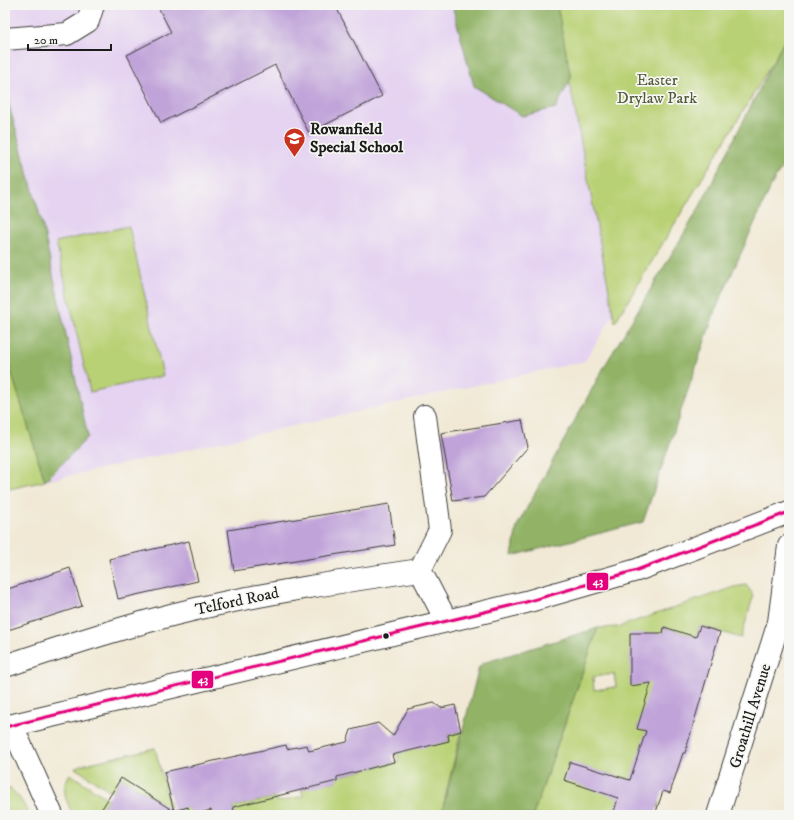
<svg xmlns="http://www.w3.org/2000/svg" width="794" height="820" font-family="'IM FELL DW Pica',serif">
  <rect width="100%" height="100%" fill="#f6f6f2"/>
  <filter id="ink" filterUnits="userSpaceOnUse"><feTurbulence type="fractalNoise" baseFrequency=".025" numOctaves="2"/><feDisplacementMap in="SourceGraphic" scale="8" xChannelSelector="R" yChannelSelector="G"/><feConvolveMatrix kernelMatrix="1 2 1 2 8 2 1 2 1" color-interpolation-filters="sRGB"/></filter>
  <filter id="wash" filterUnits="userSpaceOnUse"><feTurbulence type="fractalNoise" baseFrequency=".012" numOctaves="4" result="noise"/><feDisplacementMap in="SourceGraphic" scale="16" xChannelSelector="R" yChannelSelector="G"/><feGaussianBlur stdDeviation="0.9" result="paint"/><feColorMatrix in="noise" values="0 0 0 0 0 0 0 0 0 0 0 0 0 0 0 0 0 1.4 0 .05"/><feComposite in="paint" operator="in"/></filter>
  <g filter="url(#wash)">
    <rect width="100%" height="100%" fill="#f1e9d5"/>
    <path fill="#e5d3f1" d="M5,5H555L615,312L585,361L5,490Z"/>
    <path fill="#b9d175" stroke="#6a7648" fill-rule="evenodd" d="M555,5H789V32L774,60L615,322Z
      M129,226L163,376L90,392L56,242Z
      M5,352L45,481L5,490Z
      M746,585L752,593L753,597L741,638L700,626L696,637L664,627L657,652L674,657L637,728L670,738L642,783L602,772L610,787L660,802L658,808L619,795L613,815H533L598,628L618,627L734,587ZM614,674L616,687L594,690L593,677Z
      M461,731L441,815H224L235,812L233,807L276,797L278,802L303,796L301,788L337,781V777L399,761L396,752L449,741L448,735Z
      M155,748L171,812L188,807L190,815H154L161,803L122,778L112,792L75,768L81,765Z
      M70,774L108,799L100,812L104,815H73C66,800 60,789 70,774Z
      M9,788C19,795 24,804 29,815H5V795Z"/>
    <path fill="#92b366" stroke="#576841" d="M452,5H557L571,78L556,108L522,116L474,86Z
      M789,31V156L773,182L715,311L643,522L512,556L517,526L604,367L698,210Z
      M5,91L42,223L88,437L45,481L5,352Z
      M598,628L533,815H441L479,667L483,663Z"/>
    <g id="blocks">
      <path fill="#c0a3d9" d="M157,5H335L382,96L309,133L275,65L161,123L127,55L171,32Z
        M522,420L528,447L484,497L453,501L441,433Z
        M389,504L395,545L234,571L228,530Z
        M189,541L198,581L118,599L109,559Z
        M70,568L82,606L5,631V590Z
        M700,626L720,632L685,753H683L670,793L663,791L655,815H613L618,798L564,780L570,762L630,780L646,731L637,729L651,683L630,686V633H663L664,627L696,637Z
        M434,703L441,708L455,705L461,731L448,735L449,741L392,755L394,762L337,777V781L233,807L235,815H213L211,810L190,815L188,807L174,811L164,772L286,745L287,749L307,745L309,751L347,742L351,730L378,723L393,736L408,709Z
        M121,778L180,815H98Z"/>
    </g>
  </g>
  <g filter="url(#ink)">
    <use href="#blocks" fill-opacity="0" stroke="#3c3b38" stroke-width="1"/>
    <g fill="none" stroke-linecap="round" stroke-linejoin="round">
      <defs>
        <path id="minor" d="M5,39L67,34L88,21L93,5
          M420,570L440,530L425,416
          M5,666C68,645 131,624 196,609C270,592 345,581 420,570L446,620
          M12,726L52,815
          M718,815L779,622L789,546"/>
        <path id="major" d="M5,727L526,602L637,570L789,512"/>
      </defs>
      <use href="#minor" stroke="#3c3b38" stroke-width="24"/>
      <use href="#major" stroke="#3c3b38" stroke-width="24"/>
      <use href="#minor" stroke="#fff" stroke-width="22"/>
      <use href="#major" stroke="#fff" stroke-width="22"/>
      <defs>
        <path id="bus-1" d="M5,727L526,602L637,570L789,512"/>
      </defs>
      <use href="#bus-1" stroke="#f6f6f2" stroke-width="6"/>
      <use href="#bus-1" stroke="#e5007d" stroke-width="3"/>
    </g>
  </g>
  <defs>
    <symbol id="school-pin" viewBox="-11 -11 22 30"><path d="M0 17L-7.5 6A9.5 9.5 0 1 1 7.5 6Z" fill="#c8321e" stroke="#f6f6f2"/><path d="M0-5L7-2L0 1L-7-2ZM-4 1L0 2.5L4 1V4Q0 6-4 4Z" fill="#fff"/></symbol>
  </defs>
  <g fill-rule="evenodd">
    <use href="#school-pin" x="282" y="126" width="25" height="34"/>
  </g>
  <circle fill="#1c1c1c" stroke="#f6f6f2" stroke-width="1.5" cx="386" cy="636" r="3.5"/>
  <g text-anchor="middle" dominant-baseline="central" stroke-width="3.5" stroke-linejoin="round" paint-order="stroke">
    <g font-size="16" fill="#535b3b" stroke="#f6f6f2">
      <text x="657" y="80">Easter<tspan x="657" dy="18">Drylaw Park</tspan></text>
    </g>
    <g font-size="16" font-weight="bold" fill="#1c1c1c" stroke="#f6f6f2" text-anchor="start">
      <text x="310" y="129">Rowanfield<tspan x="310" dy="18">Special School</tspan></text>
    </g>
    <g font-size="16" fill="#1c1c1c" stroke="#f6f6f2">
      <text transform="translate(237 601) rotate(-12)">Telford Road</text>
      <text transform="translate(750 716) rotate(-73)">Groathill Avenue</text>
    </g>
  </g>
  <g stroke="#f6f6f2" stroke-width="1.5">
    <rect x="586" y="572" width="23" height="19" rx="4" fill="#e5007d"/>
    <rect x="191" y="670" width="23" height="19" rx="4" fill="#e5007d"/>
  </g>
  <g font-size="11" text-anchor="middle" font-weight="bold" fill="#fff">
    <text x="598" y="585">43</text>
    <text x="203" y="683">43</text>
  </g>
  <rect width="794" height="820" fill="none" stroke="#f6f6f2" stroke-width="20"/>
  <path d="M28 44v6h83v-6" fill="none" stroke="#1c1c1c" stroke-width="2"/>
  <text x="34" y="44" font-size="12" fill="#1c1c1c" stroke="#f6f6f2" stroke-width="3" paint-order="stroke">20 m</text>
</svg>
